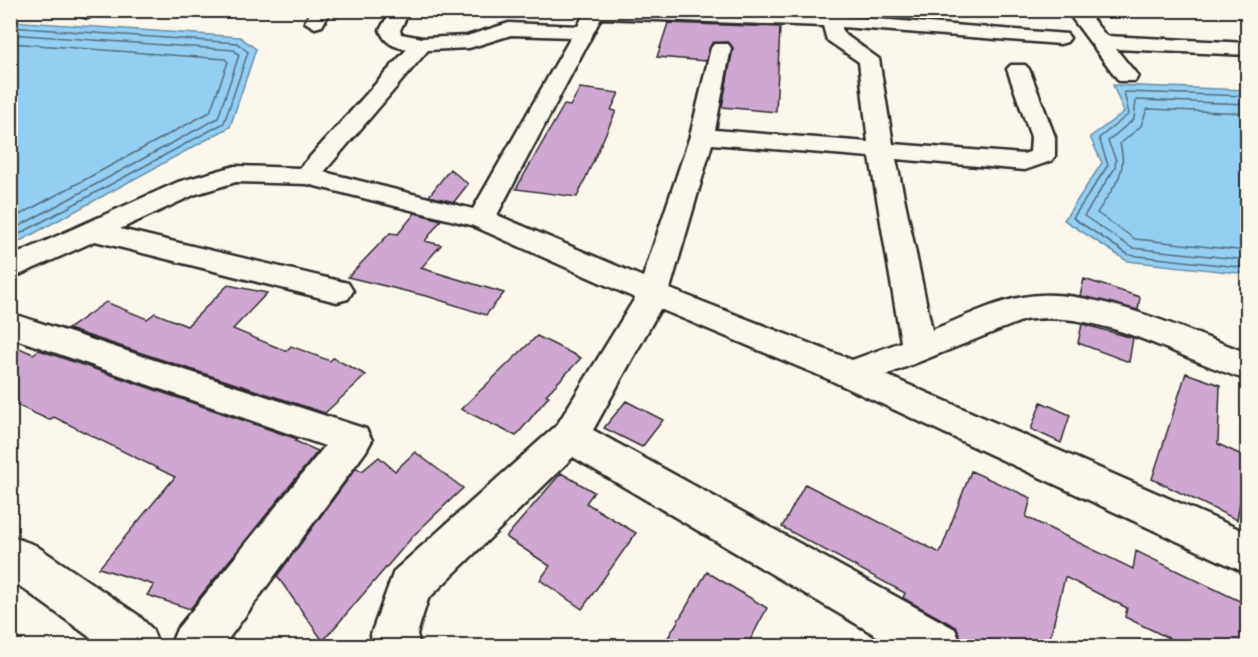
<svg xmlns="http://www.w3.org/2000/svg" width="1258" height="657" font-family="'Comic Neue',sans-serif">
  <rect width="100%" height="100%" fill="#fbf7ec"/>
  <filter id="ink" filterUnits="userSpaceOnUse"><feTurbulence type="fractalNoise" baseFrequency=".0167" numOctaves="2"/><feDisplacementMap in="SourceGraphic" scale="12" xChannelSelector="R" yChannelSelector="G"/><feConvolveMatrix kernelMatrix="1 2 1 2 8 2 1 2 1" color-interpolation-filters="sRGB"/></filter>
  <g filter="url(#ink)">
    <path fill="#92cff3" stroke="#698da3" stroke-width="1.5" d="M10,21L240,37L256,49L230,127L11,246Z
      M1113,85L1247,90V274L1127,261L1064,220L1102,163L1090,137L1124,112Z"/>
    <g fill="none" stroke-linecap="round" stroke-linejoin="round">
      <path stroke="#546d7b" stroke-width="1.5" d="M10,27L237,43L248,52L224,123L10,239
        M10,34L234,50L239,55L218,118L10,231
        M10,43L225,59L228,62L210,112L10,220
        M1248,96L1124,92L1129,114L1099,138L1108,165L1073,218L1129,255L1248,268
        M1248,104L1136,100L1134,119L1108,141L1116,160L1115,168L1084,216L1132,248L1248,260
        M1248,113L1147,109L1141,126L1120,144C1129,174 1112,188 1097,213L1135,239L1248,251"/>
    </g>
    <path fill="#cea8d1" stroke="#2b2b2b" stroke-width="1.5" d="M668,23L780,27L776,112L722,107L733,48L728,42L712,43L706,61L657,57Z
      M580,88L619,93L611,110L616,111L577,197L516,189L564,105L570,106Z
      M450,169L468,184L454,202L429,196Z
      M415,213L441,220L425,241L441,245L421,268L504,293L486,315L430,297L348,277L390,233L398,234Z
      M1084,279L1140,297L1138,310L1080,296Z
      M228,285L267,293L233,329L286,351L291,346L330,361L333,358L366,375L325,413L68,329L106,302L147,319L155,313L187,326Z
      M1082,324L1133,338L1129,362L1078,343Z
      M537,336L581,358L546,395L549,396L516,436L461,409Z
      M10,344L33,354L39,350L297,439L295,441L318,451L190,609L147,595L154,585L99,568L175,477L54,417L49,420L10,402Z
      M1186,373L1220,385L1218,444L1248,458L1237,520L1152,479Z
      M626,401L663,420L642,447L604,428Z
      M1041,402L1070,415L1061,443L1031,429Z
      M415,452L463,488L414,535L323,641L277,576L356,468L362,471L379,457L395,471Z
      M971,471L1031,498L1026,517L1133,569L1136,551L1248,605V646H1185L1125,617L1127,608L1065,577L1048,646H970L963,643L956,627L903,598L905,593L782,527L805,484L940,553Z
      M561,473L594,492L586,503L636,533L582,609L540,580L550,566L506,537Z
      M707,572L767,608L747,646H663Z"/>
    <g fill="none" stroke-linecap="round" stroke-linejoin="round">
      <defs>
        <path id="minor" d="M80,10H100L88,18L81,16Z
          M312,10H331L322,26L315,28L305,22Z
          M391,10H410L400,30L401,34L422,38L467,36L509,23L578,26L586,10H704L821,15V10H839L840,16L1067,34L1070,38L1067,42L1060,44L842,27L843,33L879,59L893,144L1023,154L1030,152L1031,137L1007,69L1011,65H1025L1029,69L1055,137V156L1051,161L1025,170L896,159L932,330C966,317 1004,296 1041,295C1103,292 1189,332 1248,353V380C1176,358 1101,308 1024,320L886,375L1248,533V574L828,379L660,309L593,430L955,629L962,646H894L573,457L428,599L417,634L420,646H372L371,634L394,571L557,425L635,298L471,225L307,184L236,182L196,194L120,229L348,283L353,291L348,299L337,302L95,241L10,279V257L178,182L235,166L300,168L407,49C393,47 385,43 380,30ZM601,18L823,26L827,40L859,62L868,142L715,130L731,48L728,44H714L711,48L690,136L643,277L497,215ZM511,35L571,37L473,209L324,172L428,50L469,48ZM712,144L870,157L901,342L852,360L670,289Z
          M1066,10H1085L1106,36L1248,43V55L1116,49L1138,76L1135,81H1119Z
          M1238,10H1248V16Z
          M10,313L366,429L372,440L366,451L223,646H170L177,629L325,446L10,337Z
          M10,536L35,545L138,615L152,629L159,646H102L10,579Z"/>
      </defs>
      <use href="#minor" stroke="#2b2b2b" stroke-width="5"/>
      <use href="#minor" fill="#fbf7ec" fill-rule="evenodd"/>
    </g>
  </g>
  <rect width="1258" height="657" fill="none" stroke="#fbf7ec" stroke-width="36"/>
  <rect x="18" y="18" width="1222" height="621" fill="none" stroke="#2b2b2b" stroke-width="2" filter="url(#ink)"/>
</svg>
